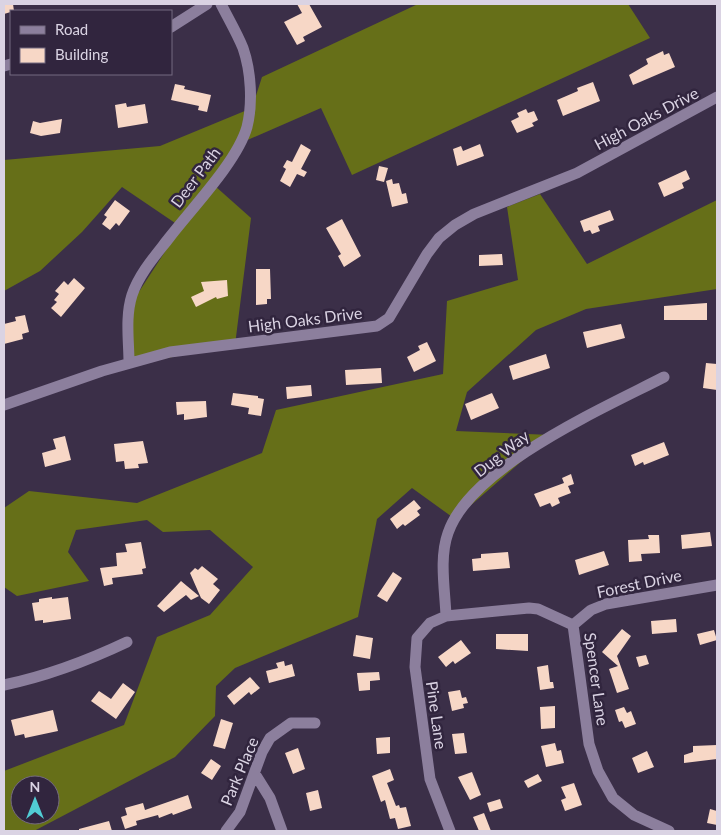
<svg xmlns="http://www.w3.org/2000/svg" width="721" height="835" font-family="Lato,sans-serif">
  <rect width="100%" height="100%" fill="#3b2f48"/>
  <path fill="#666f18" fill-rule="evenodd" d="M418,4H628L650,38L352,175L321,108L243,142L215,186L251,218L235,345L131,365L133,301L181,227L122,187L82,232L40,271L4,291V160L160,146L252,108L262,77Z
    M540,194L587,264L717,200V289L586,309L536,330L467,392L456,431L552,435L455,519L412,488L377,519L358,617L235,668L216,686L215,716L175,757L34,831H4V771L124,725L157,637L210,615L253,567L210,530L163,532L147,520L76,530L68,552L89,581L17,596L4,587V508L29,491L137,503L262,453L276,410L443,374L447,301L518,280L507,207ZM20,785H50V815H20Z"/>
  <path fill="#f7d7c6" d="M4,4H13L14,11L4,14Z
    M297,4H309L322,27L303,37L305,41L297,45L284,22L302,13Z
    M663,51L664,55L669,53L675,67L633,85L629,75L648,64L646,59Z
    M593,82L600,101L563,116L557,100L578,91L577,88Z
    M175,84L185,86L184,89L211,95L207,112L198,110L199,106L171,100Z
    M126,103L127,107L145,104L148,123L118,128L115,105Z
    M526,109L528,113L534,111L538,120L532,123L534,126L517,133L511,121L519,117L517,113Z
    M62,119L60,133L41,136L30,133L33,121L40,123Z
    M301,144L311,150L301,169L307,172L304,177L297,174L290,187L280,181L286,169L283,167L287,160L292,162Z
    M480,144L484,156L457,166L453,149L461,146L463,151Z
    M379,166L388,168L384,182L376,180Z
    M686,170L690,179L682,183L684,188L664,197L658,183Z
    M392,179L393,184L399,183L402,194L406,193L408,203L392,207L386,181Z
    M115,200L130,211L119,226L116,223L110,230L102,224L107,217L104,215Z
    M610,210L614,220L598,226L600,231L592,234L590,230L584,232L580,221Z
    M342,219L361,256L344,267L338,256L341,254L326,228Z
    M502,254L503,265L479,266V255Z
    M256,269H270L271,299H267V304L256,305Z
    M74,278L85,288L61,317L51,308L57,302L54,300L59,294L55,291L64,281L68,285Z
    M227,280L228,296L217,299L216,297L196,307L191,297L204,291L201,282Z
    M707,303V320H664V306Z
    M25,315L29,332L22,334L23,339L4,344V324L16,321L15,317Z
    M621,324L625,338L587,348L583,332Z
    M427,342L436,361L414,372L407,357L420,350L418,346Z
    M546,354L550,368L513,380L509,366Z
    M706,363L717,364V390L703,388Z
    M381,368L382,383L346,385L345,370Z
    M311,385L312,396L287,399L286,387Z
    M233,393L258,396V398L264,399L261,416L248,414L249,408L231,405Z
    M492,393L499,408L471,420L465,404Z
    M206,401L207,417L184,420V414L177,415L176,402Z
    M65,436L71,460L45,467L42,453L56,449L53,439Z
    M143,441L148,463L138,464L139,468L125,469L124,461L116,462L114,444Z
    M664,442L669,455L644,465L643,462L635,466L631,455Z
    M571,474L574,484L568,486L571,493L558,498L560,503L552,507L550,503L540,507L534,494L564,483L562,478Z
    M414,500L421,508L417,511L420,515L405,526L403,524L397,529L390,519Z
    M710,532L712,546L682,549L681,535Z
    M648,535H659L660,553L641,554L642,561L629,562L628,540L649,539Z
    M141,542L146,568L142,569L143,574L112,578L113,584L104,586L100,568L117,566L116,553L127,552L125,544Z
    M604,551L609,565L579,575L575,560Z
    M508,552L510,568L473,571L472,559L481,558V554Z
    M202,566L218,579L213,584L220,590L209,604L201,598L190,573L195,568L198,570Z
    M393,572L402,578L387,602L377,596Z
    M181,581L199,596L191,600L186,595L164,612L157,606Z
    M52,597V599L68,597L71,619L43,623V620L35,621L32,603L39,602V599Z
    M676,619L677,632L652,634L651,621Z
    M622,629L631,636L617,656L629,689L617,693L609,669L618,666L602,652Z
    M714,630L717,640L700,645L697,634Z
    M496,634H528V651L496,649Z
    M356,635L373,638L370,659L353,656Z
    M461,640L471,653L455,664L453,661L446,667L438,657Z
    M646,655L649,664L639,667L636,657Z
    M284,661L285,666L292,664L295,676L269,683L266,671L278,668L276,663Z
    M548,665L550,682H553L554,688L540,690L537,667Z
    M379,672L380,680L370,681V690L359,691L357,673Z
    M250,677L260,688L251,695L249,692L234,705L227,696Z
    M123,683L135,692L116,719L91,701L99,691L111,699Z
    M460,690L462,698L466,697L468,703L463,704L464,708L452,711L448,692Z
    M555,706V728L541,729L540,707Z
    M624,707L627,713L631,711L636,724L625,728L622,721L619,722L615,710Z
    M53,710L58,731L25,738L24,734L15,736L11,720Z
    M221,719L233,723L225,749L213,746Z
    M464,733L467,753L455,754L452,734Z
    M390,737V753L377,754L376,738Z
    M555,743L557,751L561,750L564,763L546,767L541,746Z
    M717,745V759L684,763V755L693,752V746Z
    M298,748L305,769L293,774L285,753Z
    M647,751L654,767L638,773L632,758Z
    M211,759L221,766L212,780L201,773Z
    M390,769L394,780L387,783L396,806L399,805L400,808L406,807L411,826L398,829L395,818L390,819L385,800L381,802L372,776Z
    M472,772L481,795L470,800L458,777Z
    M538,774L542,781L528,788L524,781Z
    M574,783L582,805L565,811L561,800L566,798L561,787Z
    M318,790L322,808L310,811L306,793Z
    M188,795L192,808L173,815L172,813L159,818L158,815L136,821L137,825L125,829L121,817L127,815L125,808L143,803L145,810Z
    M500,799L503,808L490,812L487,803Z
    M710,809L717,811V825L707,823Z
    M484,813L491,831H479L473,817Z
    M109,821L112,831H79V829Z"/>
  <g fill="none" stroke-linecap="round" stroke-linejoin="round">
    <path stroke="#8c7f9d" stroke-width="11" d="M171,27L207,4
      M4,66L11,64
      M129,363C129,341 125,317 132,295C139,274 155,256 169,238C191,209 237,162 247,127C253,103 251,71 243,48C237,33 228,18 221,4
      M4,405L102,371L170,352L377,326L389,318L427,254L439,238L455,225L474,214L577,173L717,97
      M446,616C445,590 439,558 448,533C471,466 604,408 664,377
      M573,625L591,610L606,604L717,585
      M4,685C47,676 87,661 127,642
      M255,774L270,798L282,831
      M226,831L240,812L262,752L270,738L291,723H315
      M450,831L430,779L415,667L417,638L430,623L446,616L529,608L538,609L573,625L589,744L598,771L613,798L634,815L669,831"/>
  </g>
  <g text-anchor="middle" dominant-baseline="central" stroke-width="5" stroke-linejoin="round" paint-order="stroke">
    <g font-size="16" fill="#dad3e3" stroke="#31253e">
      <text transform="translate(646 118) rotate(-28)">High Oaks Drive</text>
      <text transform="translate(195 177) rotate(-53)">Deer Path</text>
      <text transform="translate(305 319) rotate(-7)">High Oaks Drive</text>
      <text transform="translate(501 453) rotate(-38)">Dug Way</text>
      <text transform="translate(639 583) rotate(-12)">Forest Drive</text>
      <text transform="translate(597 679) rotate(82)">Spencer Lane</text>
      <text transform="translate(437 715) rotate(82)">Pine Lane</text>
      <text transform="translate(239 771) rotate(-67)">Park Place</text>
    </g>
  </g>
  <rect width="721" height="835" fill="none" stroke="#dad3e3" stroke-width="10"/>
  <rect x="10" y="10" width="162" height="65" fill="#31253e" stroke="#756b80"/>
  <rect x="20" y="26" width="25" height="8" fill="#8c7f9d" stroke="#756b80"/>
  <text x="55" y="35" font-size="15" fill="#dad3e3">Road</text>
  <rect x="20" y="48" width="25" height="15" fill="#f7d7c6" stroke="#756b80"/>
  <text x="55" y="60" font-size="15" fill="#dad3e3">Building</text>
  <g transform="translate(35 800)"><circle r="24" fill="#31253e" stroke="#756b80"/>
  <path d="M0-4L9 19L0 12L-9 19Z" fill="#51ccd4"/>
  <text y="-8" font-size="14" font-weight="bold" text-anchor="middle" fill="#dad3e3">N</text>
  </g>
</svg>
